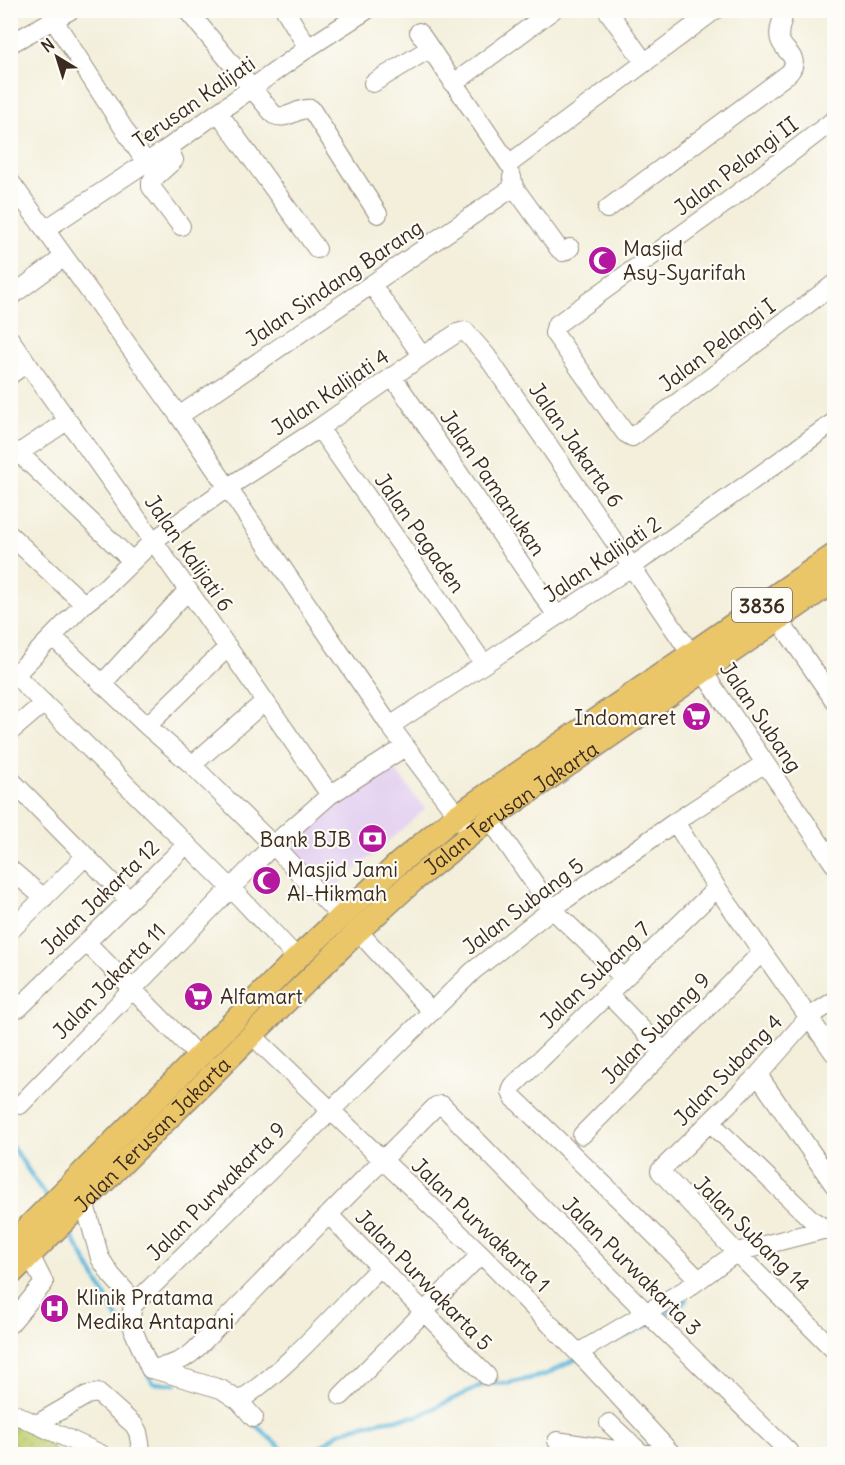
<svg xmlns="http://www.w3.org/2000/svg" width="845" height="1465" font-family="Delius,sans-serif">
  <defs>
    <pattern id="grass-dots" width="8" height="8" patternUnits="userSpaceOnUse" patternTransform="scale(1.5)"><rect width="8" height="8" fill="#c2d275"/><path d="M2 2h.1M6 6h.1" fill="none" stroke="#a8b465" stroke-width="1.8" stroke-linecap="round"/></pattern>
  </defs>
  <rect width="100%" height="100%" fill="#fdfcf7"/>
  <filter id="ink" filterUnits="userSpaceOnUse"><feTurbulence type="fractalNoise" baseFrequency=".0167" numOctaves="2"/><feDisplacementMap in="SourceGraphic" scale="12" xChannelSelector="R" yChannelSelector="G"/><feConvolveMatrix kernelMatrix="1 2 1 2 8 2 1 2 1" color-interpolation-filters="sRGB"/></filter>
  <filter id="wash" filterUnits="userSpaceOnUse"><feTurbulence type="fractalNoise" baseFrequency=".008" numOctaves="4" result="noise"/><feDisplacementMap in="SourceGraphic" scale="24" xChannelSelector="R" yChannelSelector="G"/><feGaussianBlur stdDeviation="1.35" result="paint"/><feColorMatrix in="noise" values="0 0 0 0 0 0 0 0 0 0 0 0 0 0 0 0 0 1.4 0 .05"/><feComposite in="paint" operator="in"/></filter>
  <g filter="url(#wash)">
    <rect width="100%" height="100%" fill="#f3efdb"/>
    <path fill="#e5d3f1" d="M386,758L425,809L328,894L282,847Z"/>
    <path fill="url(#grass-dots)" stroke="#7e7e4a" stroke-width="1.5" d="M11,1415L37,1424L56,1454H11Z"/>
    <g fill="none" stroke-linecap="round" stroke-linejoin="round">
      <path stroke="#5eb7db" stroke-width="4.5" d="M10,1143L47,1198
        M67,1227L127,1335
        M658,1319L686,1300
        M615,1341L651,1324
        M148,1374L153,1383L176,1384
        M253,1423L288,1454
        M312,1454L337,1434L355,1427L381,1421L418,1416L484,1384L510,1383L545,1375L578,1358"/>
    </g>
  </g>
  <g filter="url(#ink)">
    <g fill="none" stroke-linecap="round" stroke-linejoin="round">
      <defs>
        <path id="minor" d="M187,10L274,115C287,121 298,107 311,109L378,214
          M285,10L308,48
          M607,10L645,63
          M53,19L146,163
          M419,32L509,164
          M10,44L71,10
          M373,83L429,49
          M453,84L553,10
          M218,112L317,249
          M834,120L724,204L556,325L554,333L625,433L632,437L834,284
          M168,148L174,160L153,179L151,182V187L181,226
          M509,164L715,10
          M512,177L514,187L559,249L563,252L570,248
          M10,181L179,416L390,726L464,824
          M607,209L789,73C802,57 785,54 780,40C777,31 783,19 785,10
          M46,229L168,148L308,48L367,10
          M372,285L422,356
          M10,297L64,257
          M10,339L188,590L330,795
          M10,375L27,363
          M392,376L557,616
          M179,416L514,187
          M319,428L484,664
          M19,453L132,561
          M10,459L67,421
          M10,535L84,604
          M779,620L834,700
          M53,637L147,726L192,765L273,845L340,916
          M10,670L231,888L297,958
          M15,675L84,604L106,587L153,541L227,488L319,428L422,356L457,333L465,331L486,355C604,524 718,695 834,864
          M102,684L188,590
          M147,726L228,647
          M390,726L633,566L834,422
          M10,732L44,703
          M192,765L265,701
          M10,779L129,900
          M490,819L552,909L624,978
          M675,822L717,888L834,1053
          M10,869L44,898
          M10,931L86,856
          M358,931L432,1012
          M86,942L198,1056
          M608,994L664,1052
          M834,1001L809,1017L758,1075L660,1171L731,1247L834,1350
          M19,1008L187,844
          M252,1035L481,1254L588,1363L672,1454
          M758,1075L834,1185
          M20,1105L273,845L330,795L405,747
          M710,1122L812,1220L831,1232
          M582,1135L762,952
          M84,1201L100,1258L111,1275L128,1294L133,1305L131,1317L134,1332L150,1369C168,1366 180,1363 194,1351L436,1106L442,1105L602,1269L791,1454
          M329,1215L487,1376
          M699,1280L624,1204L513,1097L511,1092L513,1086L717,888
          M133,1305L473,971L552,909L675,822L765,763
          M10,1324L44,1283L30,1255
          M578,1353L688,1288L737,1252L834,1227
          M152,1369L221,1389L239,1401L254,1418
          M341,1396L481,1254
          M239,1401C290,1367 337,1311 380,1267
          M10,1412L101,1454
          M609,1423L642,1454
          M37,1424L87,1395L98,1393L134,1425L138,1432L142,1454
          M557,1441L642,1454H663"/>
        <g id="major">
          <path d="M10,1245L297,958L399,863L456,816L834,555"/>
          <path id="s1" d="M10,1275L252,1035L358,931L413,881L490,819L834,581"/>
        </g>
      </defs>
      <use href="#minor" stroke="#978c7c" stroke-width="20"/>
      <use href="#major" stroke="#978c7c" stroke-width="25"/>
      <use href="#minor" stroke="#fff" stroke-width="18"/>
      <use href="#major" stroke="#ebc669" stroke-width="22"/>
    </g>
  </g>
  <defs>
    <symbol id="mosque-disc" viewBox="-11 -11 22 22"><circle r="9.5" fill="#b5179e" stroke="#fdfcf7"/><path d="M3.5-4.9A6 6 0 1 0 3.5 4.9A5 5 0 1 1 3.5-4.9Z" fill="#fff"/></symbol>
    <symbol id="supermarket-disc" viewBox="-11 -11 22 22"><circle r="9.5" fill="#b5179e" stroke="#fdfcf7"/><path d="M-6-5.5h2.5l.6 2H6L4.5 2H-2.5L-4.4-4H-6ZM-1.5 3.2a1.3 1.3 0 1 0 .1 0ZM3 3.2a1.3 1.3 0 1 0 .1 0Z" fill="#fff"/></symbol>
    <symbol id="bank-disc" viewBox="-11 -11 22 22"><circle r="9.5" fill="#b5179e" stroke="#fdfcf7"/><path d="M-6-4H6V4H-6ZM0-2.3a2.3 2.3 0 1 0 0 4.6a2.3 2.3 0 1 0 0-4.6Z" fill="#fff"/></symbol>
    <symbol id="hospital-disc" viewBox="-11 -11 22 22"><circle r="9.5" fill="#b5179e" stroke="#fdfcf7"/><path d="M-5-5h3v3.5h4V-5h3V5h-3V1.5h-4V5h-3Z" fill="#fff"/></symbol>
  </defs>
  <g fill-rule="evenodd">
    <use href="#mosque-disc" x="586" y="244" width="33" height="33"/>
    <use href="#supermarket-disc" x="680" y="700" width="33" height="33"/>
    <use href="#bank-disc" x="356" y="822" width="33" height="33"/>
    <use href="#mosque-disc" x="250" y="864" width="33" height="33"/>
    <use href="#supermarket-disc" x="182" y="980" width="33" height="33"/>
    <use href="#hospital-disc" x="38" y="1292" width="33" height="33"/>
  </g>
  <g text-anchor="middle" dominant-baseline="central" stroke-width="4.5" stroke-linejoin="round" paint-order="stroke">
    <rect fill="#fdfcf7" stroke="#75695f" stroke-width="1.5" x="732" y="588" width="60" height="34" rx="4.5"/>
    <g font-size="20" font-weight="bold" fill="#3b2a1e">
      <text x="762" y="605">3836</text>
    </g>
    <g font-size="21" fill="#3b2a1e" stroke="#fdfcf7">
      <text transform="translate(194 102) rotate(-35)">Terusan Kalijati</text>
      <text transform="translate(736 166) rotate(-37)">Jalan Pelangi II</text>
      <text transform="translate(334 283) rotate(-34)">Jalan Sindang Barang</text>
      <text transform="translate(717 345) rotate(-37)">Jalan Pelangi I</text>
      <text transform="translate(330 392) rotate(-34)">Jalan Kalijati 4</text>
      <text transform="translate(576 445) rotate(55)">Jalan Jakarta 6</text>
      <text transform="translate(493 483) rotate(56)">Jalan Pamanukan</text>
      <text transform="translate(420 533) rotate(55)">Jalan Pagaden</text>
      <text transform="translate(189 553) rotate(55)">Jalan Kalijati 6</text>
      <text transform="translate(602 559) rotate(-34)">Jalan Kalijati 2</text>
      <text transform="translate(761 717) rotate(56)">Jalan Subang</text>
      <text stroke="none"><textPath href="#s1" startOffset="686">Jalan Terusan Jakarta</textPath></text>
      <text transform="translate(100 897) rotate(-44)">Jalan Jakarta 12</text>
      <text transform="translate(523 906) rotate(-37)">Jalan Subang 5</text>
      <text transform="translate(595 975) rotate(-44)">Jalan Subang 7</text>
      <text transform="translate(109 981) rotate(-46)">Jalan Jakarta 11</text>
      <text transform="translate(656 1028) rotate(-46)">Jalan Subang 9</text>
      <text transform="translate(728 1070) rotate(-46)">Jalan Subang 4</text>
      <text stroke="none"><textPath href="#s1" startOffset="200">Jalan Terusan Jakarta</textPath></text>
      <text transform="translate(216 1191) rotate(-45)">Jalan Purwakarta 9</text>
      <text transform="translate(481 1225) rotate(44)">Jalan Purwakarta 1</text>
      <text transform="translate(752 1234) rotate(45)">Jalan Subang 14</text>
      <text transform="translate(632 1266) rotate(45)">Jalan Purwakarta 3</text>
      <text transform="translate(424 1280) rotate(46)">Jalan Purwakarta 5</text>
    </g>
    <g font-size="21" fill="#3b2a1e" stroke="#fdfcf7" text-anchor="start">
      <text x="623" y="248">Masjid<tspan x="623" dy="24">Asy-Syarifah</tspan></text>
      <text x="676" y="717" text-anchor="end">Indomaret</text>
      <text x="351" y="839" text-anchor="end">Bank BJB</text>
      <text x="287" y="869">Masjid Jami<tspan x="287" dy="24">Al-Hikmah</tspan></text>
      <text x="220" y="996">Alfamart</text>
      <text x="76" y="1297">Klinik Pratama<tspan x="76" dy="24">Medika Antapani</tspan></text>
    </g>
  </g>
  <rect width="845" height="1465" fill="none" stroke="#fdfcf7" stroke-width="36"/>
  <g transform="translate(57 57) rotate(322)" stroke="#fdfcf7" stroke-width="4.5" paint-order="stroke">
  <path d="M0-4.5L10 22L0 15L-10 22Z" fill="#3b2a1e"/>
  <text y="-9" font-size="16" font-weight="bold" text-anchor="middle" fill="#3b2a1e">N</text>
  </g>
</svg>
